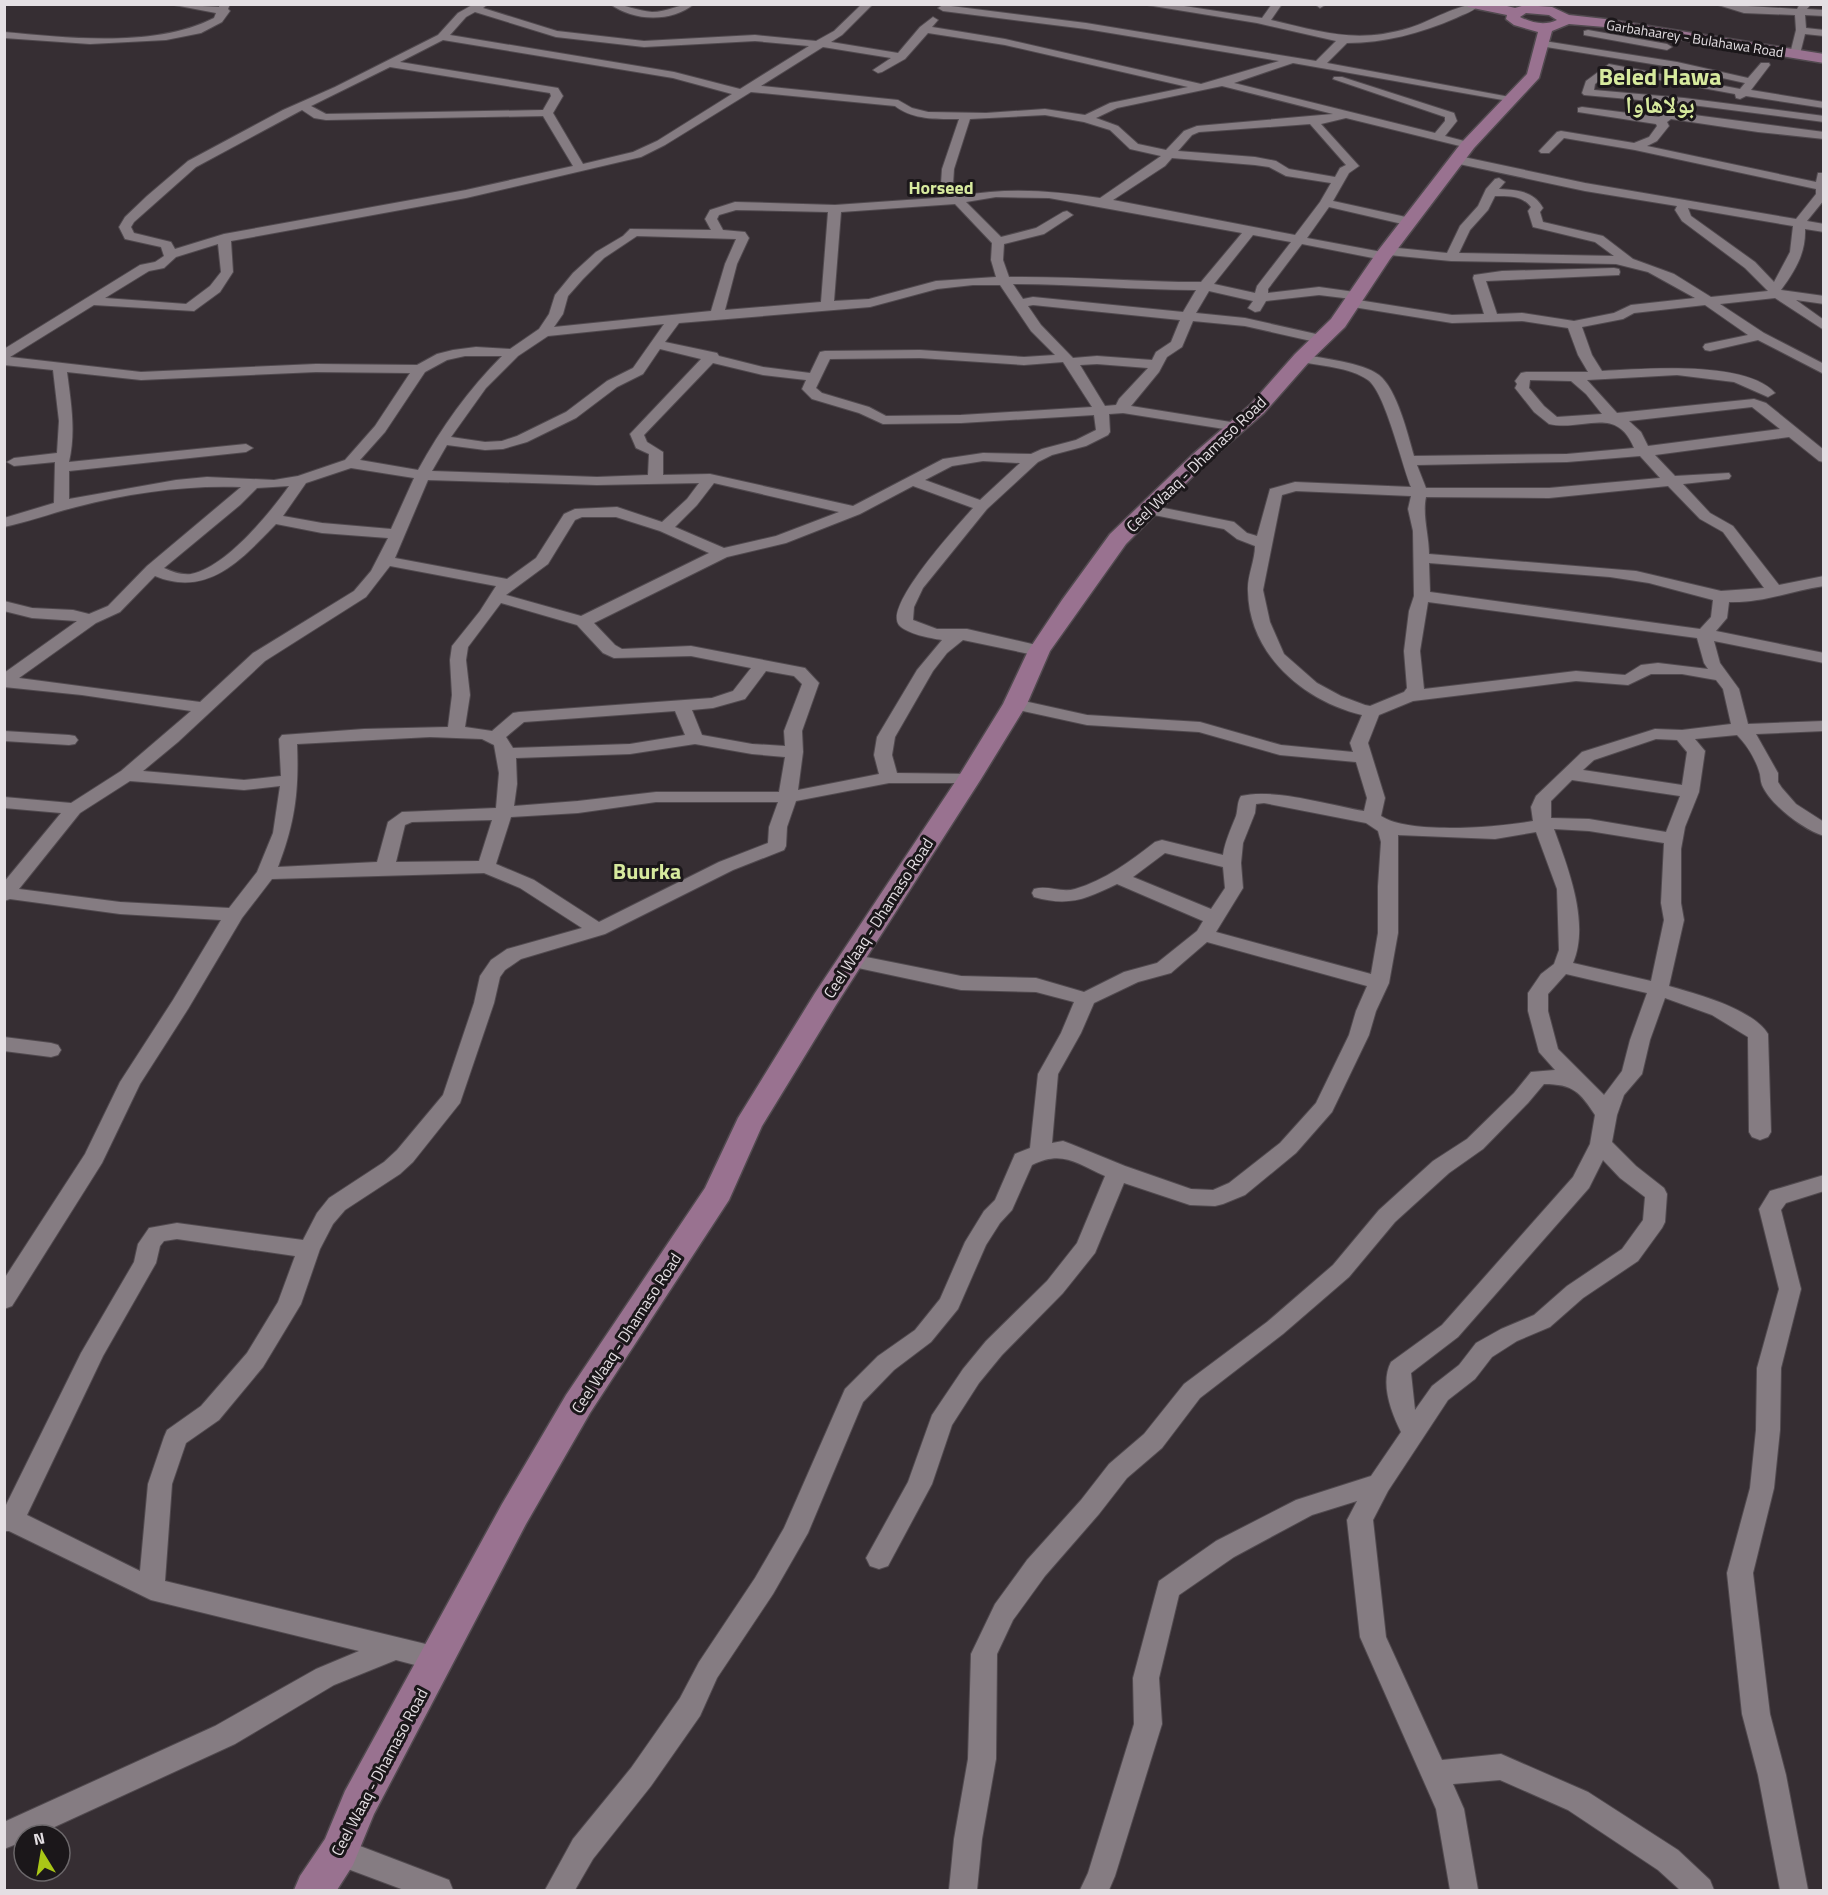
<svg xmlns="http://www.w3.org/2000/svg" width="1828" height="1895" font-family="'Titillium Web','Noto Naskh Arabic',sans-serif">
  <rect width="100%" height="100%" fill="#362e33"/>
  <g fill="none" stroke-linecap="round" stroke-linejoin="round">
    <defs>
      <path id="street" d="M169,4L219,7L220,4H230L228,9L230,11L222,22L201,33L166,40L90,44L4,38V32C69,38 155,48 214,18L216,13Z
        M474,4H488L483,8L557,31L644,41L755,35L816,41L834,31L862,4H873L842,35L831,42L898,53L920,27L933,17L938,20L932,27L1005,39L1201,84L1279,61L1086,29L943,11L938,8L943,5L1086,23L1316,61L1336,41L1257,23L1141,4H1171L1262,18L1272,4H1282L1271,20C1323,32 1356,44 1409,28C1432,21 1456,4 1480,4C1475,11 1464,14 1456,18C1421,33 1385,43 1347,43L1327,63L1510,97L1514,98V102L1293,63L1234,83L1435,133L1445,121V117L1333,79L1334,77H1342L1454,113L1457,121L1445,136L1472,143L1474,145L1468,148L1346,118L1321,124L1359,166L1349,173L1333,201L1415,219L1417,222L1411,226L1329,207L1307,238L1382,252L1384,248L1388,247L1447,253L1460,226L1478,206L1486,189L1495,179L1499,178L1505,182L1499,189C1517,190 1534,191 1543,208L1540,212L1543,222L1603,236L1633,259L1674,274L1711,297L1768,291L1745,268L1682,221L1675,210L1677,206L1585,191L1459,164L1453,160L1459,156L1585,183L1796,219L1816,194V189L1635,150L1564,138L1549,153H1541L1539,151L1557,132L1561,131L1634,143L1649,137L1657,126L1656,124L1578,112V108L1582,107L1659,117L1677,106L1683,109L1679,113L1824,132V139L1758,132L1671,119L1667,122L1669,126L1657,141L1647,146L1816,182L1818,173H1824V200L1807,221L1824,224V232L1805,229C1806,253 1795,271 1781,290L1824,296V304L1796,300L1824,320V330L1775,298L1720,304L1764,333L1824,364V374L1758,340L1710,351L1705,350L1703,347L1705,344L1748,335L1705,305L1634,313L1623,319L1582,327L1592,355L1602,371C1643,369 1746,360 1775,393L1768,397L1734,382L1677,375L1587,380L1617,413L1754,399L1766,403L1824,450V462L1819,461L1789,437L1655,455L1675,476L1729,473L1731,476L1729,479L1683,484L1710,513L1733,526L1779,585L1824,576V586C1791,591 1763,603 1729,602L1727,618L1716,631L1824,653V663L1714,641L1720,663L1739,689L1748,724L1824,721V731L1756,734L1778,773V782L1782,788L1796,804L1824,822V836C1803,830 1770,804 1762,785C1760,780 1761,776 1759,771C1755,758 1746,744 1737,735L1695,739L1705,751L1699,792L1685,827L1681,849V903L1684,920L1669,986C1697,994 1753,1009 1768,1034L1771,1132L1768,1137L1760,1140L1752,1137L1749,1132L1748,1037L1712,1015L1665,998L1650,1040L1642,1074L1624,1095L1617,1115L1612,1142L1636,1166L1664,1188L1667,1194L1665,1222L1662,1228L1638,1261L1583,1298L1550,1327L1517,1341L1492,1357L1475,1379L1448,1400L1388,1491L1373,1520L1386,1637L1442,1760L1501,1754L1588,1792L1678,1850L1710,1880L1714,1890H1680L1658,1870L1568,1810L1500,1780L1453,1784L1464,1809L1478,1890H1450L1436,1809L1360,1637L1347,1520L1357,1501L1312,1515L1234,1557L1179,1595L1159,1678L1162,1724L1115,1876L1109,1890H1080L1088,1873L1134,1724L1133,1678L1159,1581L1216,1541L1296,1500L1371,1476L1401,1432C1391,1412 1380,1383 1391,1362L1442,1325L1573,1177L1590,1144L1595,1115C1580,1092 1573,1084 1544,1084L1528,1103L1483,1149L1449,1173L1395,1222L1349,1277L1283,1334L1200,1398L1162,1448L1127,1478L1099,1514L1045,1576L1013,1620L997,1654L996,1759L982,1839L977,1890H949L954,1839L968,1759L971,1654L995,1604L1027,1560L1081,1500L1109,1464L1144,1434L1184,1384L1267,1322L1333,1265L1379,1210L1433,1161L1467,1139L1514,1093L1531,1072L1555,1070L1539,1052L1528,1011V993L1541,974L1554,964L1559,950L1557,889L1536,832L1495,839L1398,835V933L1389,983L1376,1011L1369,1035L1332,1112L1296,1153L1245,1195L1223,1204L1215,1206L1190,1205L1124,1183L1095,1253L1063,1293L1002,1355L979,1383L952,1425L932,1484L888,1566L879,1569L870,1566L866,1558L908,1482L932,1415L963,1369L986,1341L1047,1281L1077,1243L1105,1176C1076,1163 1062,1150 1032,1165L1012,1210L1000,1223L986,1245L958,1309L931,1342L894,1370L863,1402L808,1533L773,1594L717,1678L700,1716L651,1786L593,1859L575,1890H545L573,1839L631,1768L680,1698L699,1662L755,1578L784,1528L845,1389L878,1356L915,1330L940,1299L965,1242L984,1211L995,1200L1015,1154L1030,1148L1038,1074L1061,1033L1074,1002L1036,992L961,990L844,965L841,960L844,955L851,954L961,976L1036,978L1084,992L1124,972L1157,963L1197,931L1203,921L1117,884C1086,899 1069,907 1034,897L1032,893L1034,889C1048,885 1061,893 1075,889C1105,880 1131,861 1155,842L1162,840L1223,855C1225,841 1231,829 1236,816C1238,809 1237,802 1241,796C1274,788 1329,805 1364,811L1367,798L1356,762L1280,755L1199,732L1087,725L1009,708L1006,704L1009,700L1015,699L1087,715L1200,722L1281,745L1353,752L1350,743L1362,715C1304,701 1249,655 1248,591C1247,576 1255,561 1255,546L1237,539L1224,529L1144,513L1141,510L1144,507L1149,505L1234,522L1247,533L1257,536L1270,489L1295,482L1411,487C1402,465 1385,392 1368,380C1350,367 1319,366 1297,361L1295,358L1302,354C1323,359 1362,362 1379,375C1397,389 1408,435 1414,456L1567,454L1634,448C1616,404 1583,432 1549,424L1534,412L1515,388L1517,384L1515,381L1521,373L1526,372H1588L1578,355L1568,328L1522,321L1452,323L1353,307L1346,303L1352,299L1319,295L1266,301L1260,311L1255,312L1248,308L1253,301L1209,291L1196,313L1245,318L1325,336L1327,339L1320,343L1245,326L1193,321L1182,347L1167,357L1159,372L1131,406L1237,423L1242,424L1244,427L1242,430L1237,431L1123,413L1109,414L1110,432L1108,435L1086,446L1052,455L1038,462L987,509L923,588L914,607L913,620L937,629H967L1045,647L1047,651L1039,656L963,640L947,653L933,671L895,737L892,755L897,773L969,774L975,775L978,779L975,783H889L796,801L787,827L786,846L784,850L733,870L605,934L521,959L505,970L500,977L494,1003L460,1103L413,1162L400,1174L345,1210L333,1224L320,1249L301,1304L263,1367L219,1420L186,1443L172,1484L165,1581L438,1647L447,1651L451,1659L447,1667L438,1671L396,1660L334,1685L235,1744L37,1835H24V1841L4,1849V1822L215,1726L316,1669L359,1651L151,1600L9,1531H4V1509L81,1353L134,1262L138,1244L149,1228L177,1223L303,1240L317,1213L329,1198L384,1162L397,1150L443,1095L474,1003L480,976L491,960L507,949L582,928L520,888L484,873L272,879L242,918L188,1009L140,1084L102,1163L12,1306L4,1309V1279L85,1154L120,1082L173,1000L221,920L120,914L10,899L4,901V882L61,813L4,808V797L71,803L121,771L191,711L82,695L4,687V673L77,621L32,618L4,611V601L32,608L73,610L89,614L108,606L147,566L241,487C186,485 129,493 76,507C52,513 28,522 4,527V518L54,503L55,462L14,466L7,462L14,458L57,453L59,421L53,370L4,365V349L140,265L155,262L164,256L161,247L125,239L119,227L125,217L147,196L188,161L283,110L335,87L438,35L458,13ZM475,12L556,37L644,47L755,41L809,46L740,89L674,72L450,35L466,17ZM928,33L1005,45L1188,87L1110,103L1085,115L1045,109L986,113L928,112L912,108L898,100L761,86L823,47L891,58L873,70L878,73L882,72L905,59ZM443,40L673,78L732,94L657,141L633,152L583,164L553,113L563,96L558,88L400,62ZM390,67L550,93L551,96L543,110L326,114L311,106ZM1222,86L1333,114L1197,126L1184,131L1166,150L1138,144L1118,126L1096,118L1117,108ZM751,92L895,106C913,120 937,119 959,119L942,169L941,184L950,197L835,205L735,202L710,210L705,219L711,230L630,229L623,236L596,252L573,273L555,295L549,314L539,329L510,349L476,347L453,350L437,354L417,365L316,364L141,372L10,357L94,305L194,311L220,292L233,272L231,241L466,198L641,157L665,145ZM302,110L314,118L326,120L543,116L573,166L466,190L224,234L175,249L171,242L134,233L131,227L134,222L196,167ZM1045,115L1084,122L1110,130L1130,149L1161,156L1100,198C1051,191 1010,187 961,196L953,184L954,169L970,119ZM1310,124L1346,165L1340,168L1335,177L1289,169L1276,161L1255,157L1178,151L1192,135L1199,132ZM1172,158L1255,165L1269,167L1286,176L1331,183L1320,202L1295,235L1113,200L1165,166ZM1495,196C1508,196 1522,195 1531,207L1528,211L1533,227L1595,242L1614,256L1459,253L1470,230L1488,210ZM996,197L1049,198L1242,233L1201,282C1137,282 1073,276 1009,277L1003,260L1004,244L1044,234L1073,215L1067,211L1063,212L1036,228L1001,237L966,202ZM955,204L992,243L991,260L996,277L936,281L869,299L834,301L841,212ZM1688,208L1793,226L1790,252L1774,282L1755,262L1691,216ZM736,210L828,212L821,302L725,310L737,264L749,238L745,232L723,230L717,219L719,215ZM1253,235L1291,242L1257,286L1255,293L1214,284ZM637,236L736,239L725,264L711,311L554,327L563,314L568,296L583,279L604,258ZM218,244L221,272L210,286L186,304L105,298L149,271L164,268L176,257ZM1302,244L1383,260L1387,259L1389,255L1451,261L1616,264L1648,272L1695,298L1631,305L1614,313L1574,321L1522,313L1497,314L1486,281L1619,275L1620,272L1619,269L1614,268L1502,271L1474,275L1473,278L1484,314L1452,315L1358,300L1364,296L1362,293L1319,287L1268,293V289ZM1013,284C1074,284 1135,290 1196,290L1183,312L1033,297L1023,299ZM973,285H1000L1031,331L1055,355L1024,357L920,350L825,351L820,352L810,373L763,367L719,356L717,353L665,342L679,323L870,307L937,289ZM1033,305L1180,320L1171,342L1156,352L1152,360L1097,356L1073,358L1041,325L1028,306ZM664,324L633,368L607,381L566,412L517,436L502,441L485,442L451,437L486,388L518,356L548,336ZM660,349L701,359L630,434L636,448L649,454L648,475L597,477L432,471L447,445L485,450L503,449L527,442L576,418L617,387L643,374ZM465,356H502C468,390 441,428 418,470L360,460L385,432L425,372L447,360ZM920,358L1024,365L1063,362L1092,407L961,415L886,416L869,407L822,393L816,388L830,359ZM713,363L763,375L806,380L802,389L812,399L859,413L883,424L961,423L1094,415L1096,430L1076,440L1042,449L1031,454L983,453L943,459L853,506L710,474L663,475V452L647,442L644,435ZM1097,364L1148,368L1119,399L1116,405L1105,406L1080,365ZM67,372L141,380L316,372L410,373L375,426L345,460L298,476L274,480L207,477L176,480L69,499V471L246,452L253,448L246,444L69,462C76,431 71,403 67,372ZM1530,380L1571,381L1586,394L1602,414L1557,417L1544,406L1529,388ZM1752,407L1780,429L1648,446L1641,432L1629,421ZM1640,456L1660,478L1549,488H1426L1417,465L1567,462ZM983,461L1020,463L980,500L925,480L952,466ZM351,468L414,478L391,529L322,523L283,516L306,483ZM428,480L597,485L699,483L687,499L662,522L617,507L575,509L564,514L536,558L507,579L395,558ZM714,483L839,512L776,536L724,548L675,527L697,505ZM289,486C269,514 226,567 191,574C181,575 173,572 164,568L240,505L257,488ZM913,486L973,508C959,524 883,606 899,625C907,634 930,638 942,640L917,670L877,737L874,755L879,774L798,790L803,752L802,731L819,683L805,668L691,646L622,649L615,645L594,623L727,557L786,543L860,514ZM1668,486L1700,519L1723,532L1764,588L1721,591L1636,571L1429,554C1429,535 1422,515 1426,497L1549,498ZM1296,491L1411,496L1408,509L1413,531L1414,596L1409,611L1404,651L1407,688L1404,692L1370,706L1365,705L1341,696L1317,683L1284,654L1270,622L1263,590L1282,495ZM582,517H616L660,531L709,553L581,616L506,595L548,564L575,520ZM276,524L322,533L388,538L371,571L354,591L253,653L200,702L19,678L96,623L120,612L155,576C208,598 242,559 276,524ZM1429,563L1610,577L1649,583L1713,600L1711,617L1700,629L1430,592ZM390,566L496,586L480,611L452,646L450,660L452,695L448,727L364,729L282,735L279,739L281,776L244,780L143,771L178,742L265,661L366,597ZM1428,602L1697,638L1704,663L1708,669L1658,663L1641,665L1625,675L1576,671L1424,689L1420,651ZM501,603L577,625L603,653L614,658L691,656L751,668L733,691L712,698L519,712L513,713L492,731L465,727L470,695L466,660L468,647ZM766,671L794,676L802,684L784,731L785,746L752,744L702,735L692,710L713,708L745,699ZM1651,674H1682L1716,680L1723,689L1731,724L1682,730L1655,729L1582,752L1536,796L1531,807L1533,821C1499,827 1410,835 1381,816L1385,798L1368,743L1379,715L1413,701L1576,681L1628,685ZM675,711L685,735L630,744L513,748L506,737L524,722ZM430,737L482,739L494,745L499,773L496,808L402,812L388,822L377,862L278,867C295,823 299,791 297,744ZM1656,739L1677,740L1687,752L1682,785L1583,770L1594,760ZM695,744L752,754L785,757L779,792H656L578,801L514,806L517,784L516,758L630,754ZM1572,780L1680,796L1666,832L1589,819L1551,818V801ZM130,781L244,790L280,786L273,833L257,872L229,908L120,902L19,889L80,813ZM656,802H778L769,827L768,843L719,862L599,922L534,880L496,864L511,817L578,813ZM1264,803L1366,823L1378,831L1381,842L1378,886V933L1371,974L1216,932L1243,888L1241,863L1243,843L1255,813L1256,804ZM492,820L479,861L396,862L405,825L412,822ZM1554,829L1589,831L1664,843L1661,903L1664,920L1651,981L1573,963C1590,923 1568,868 1554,829ZM1165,853L1223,867L1225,888L1211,909L1133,877ZM1207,942L1367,986L1356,1011L1349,1035L1316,1103L1280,1143L1229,1183L1213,1190L1191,1189L1125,1166L1071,1144L1063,1141L1052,1143L1058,1074L1081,1033L1094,1003L1138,982L1171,973ZM1566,974L1647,993L1630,1040L1622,1071L1604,1095L1558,1049L1548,1011V994ZM1603,1160L1620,1178L1645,1197L1643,1220L1622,1249L1567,1286L1534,1315L1501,1329L1476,1343L1459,1365L1432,1386L1415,1410L1411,1373L1458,1337L1589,1188ZM177,1239L295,1256L278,1302L247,1353L201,1406L167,1430L164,1437L148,1484L140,1571L27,1515L103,1356L156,1263L160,1246L164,1241Z
        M610,4C625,4 637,11 652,12C667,12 679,4 694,4C671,23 633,21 610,4Z
        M1315,4H1325V5L1320,8Z
        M1715,4L1797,9L1800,4H1811L1807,9L1824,10V16L1805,15L1806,28L1824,30V36L1805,34L1800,54L1799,56H1791L1790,54L1796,30L1795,15L1744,13Z
        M1588,30L1667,44L1672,47L1667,50L1584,35V31Z
        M1544,41L1677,62L1748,78L1761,63H1769L1770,65L1751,90L1824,102V108L1746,96L1740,99L1736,98L1735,94L1611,71L1595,84L1594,90L1684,98L1824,116V122L1684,104L1584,95L1582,93L1586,81L1609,64L1740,89L1745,83L1677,68L1540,46L1539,44Z
        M4,731L69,735L75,736L78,740L75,744L69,745L4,741Z
        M4,1037L51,1043L58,1045L61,1050L58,1055L51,1057L4,1051Z
        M1824,1175V1191L1786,1203L1781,1210L1801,1289L1781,1368L1780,1430L1774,1488L1753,1573L1770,1714L1786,1775L1808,1890H1780L1758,1775L1742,1714L1727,1573L1750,1488L1756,1430L1757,1368L1779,1289L1759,1209L1770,1191Z
        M339,1838L449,1880L453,1890H404L329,1862L325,1852L329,1842Z"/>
      <path id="secondary" d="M1466,4H1499L1515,8L1525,5L1552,7L1569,15L1605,19L1824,54V63L1605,27L1569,24L1552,31L1539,78L1474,148L1390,259L1345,327L1309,362L1264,413L1206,463L1126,544L1050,651L1027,704L981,779L836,1005L762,1126L729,1200L590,1413L526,1524L374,1814L353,1865L337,1890H294L300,1876L325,1839L345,1791L502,1504L566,1395L705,1188L738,1118L815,993L957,779L1003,704L1028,651L1062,600L1110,534L1192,455L1250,405L1295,354L1331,319L1377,252L1462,142L1527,74L1538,32L1514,25L1506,19L1507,15L1468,7ZM1526,13L1549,15L1557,20C1545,26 1532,23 1520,17Z"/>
    </defs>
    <use href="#street" stroke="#514a4f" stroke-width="2"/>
    <use href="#secondary" stroke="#514a4f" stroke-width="3"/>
    <use href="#street" fill="#857c82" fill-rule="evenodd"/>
    <use href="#secondary" fill="#997290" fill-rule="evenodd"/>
  </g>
  <g text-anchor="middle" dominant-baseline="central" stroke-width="6" stroke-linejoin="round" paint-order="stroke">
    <g font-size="14" fill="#e4dfe3" stroke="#1b171a">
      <text transform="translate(1695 38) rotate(9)">Garbahaarey - Bulahawa Road</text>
    </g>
    <g font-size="16" fill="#e4dfe3" stroke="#1b171a">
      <text transform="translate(1196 464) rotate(-44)">Ceel Waaq - Dhamaso Road</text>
      <text transform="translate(878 918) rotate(-57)">Ceel Waaq - Dhamaso Road</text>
      <text transform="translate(626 1333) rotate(-57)">Ceel Waaq - Dhamaso Road</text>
      <text transform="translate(379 1772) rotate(-62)">Ceel Waaq - Dhamaso Road</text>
    </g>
    <g font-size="18" font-weight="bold" fill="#d7ea9e" stroke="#1b171a">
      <text x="941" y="187">Horseed</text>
    </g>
    <g font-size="22" font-weight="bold" fill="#d7ea9e" stroke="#1b171a">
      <text x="647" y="871">Buurka</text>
    </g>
    <g font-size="24" font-weight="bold" fill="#d7ea9e" stroke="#1b171a">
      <text x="1660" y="76">Beled Hawa<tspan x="1660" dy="28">بولاهاوا</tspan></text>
    </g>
  </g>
  <rect width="1828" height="1895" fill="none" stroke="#e4dfe3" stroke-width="12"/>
  <g transform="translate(42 1853) rotate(349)"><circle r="28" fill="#1b171a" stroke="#6b676a" stroke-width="1.5"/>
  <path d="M0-4.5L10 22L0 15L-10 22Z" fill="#aac717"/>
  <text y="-9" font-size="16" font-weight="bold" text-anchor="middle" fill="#e4dfe3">N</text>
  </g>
</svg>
